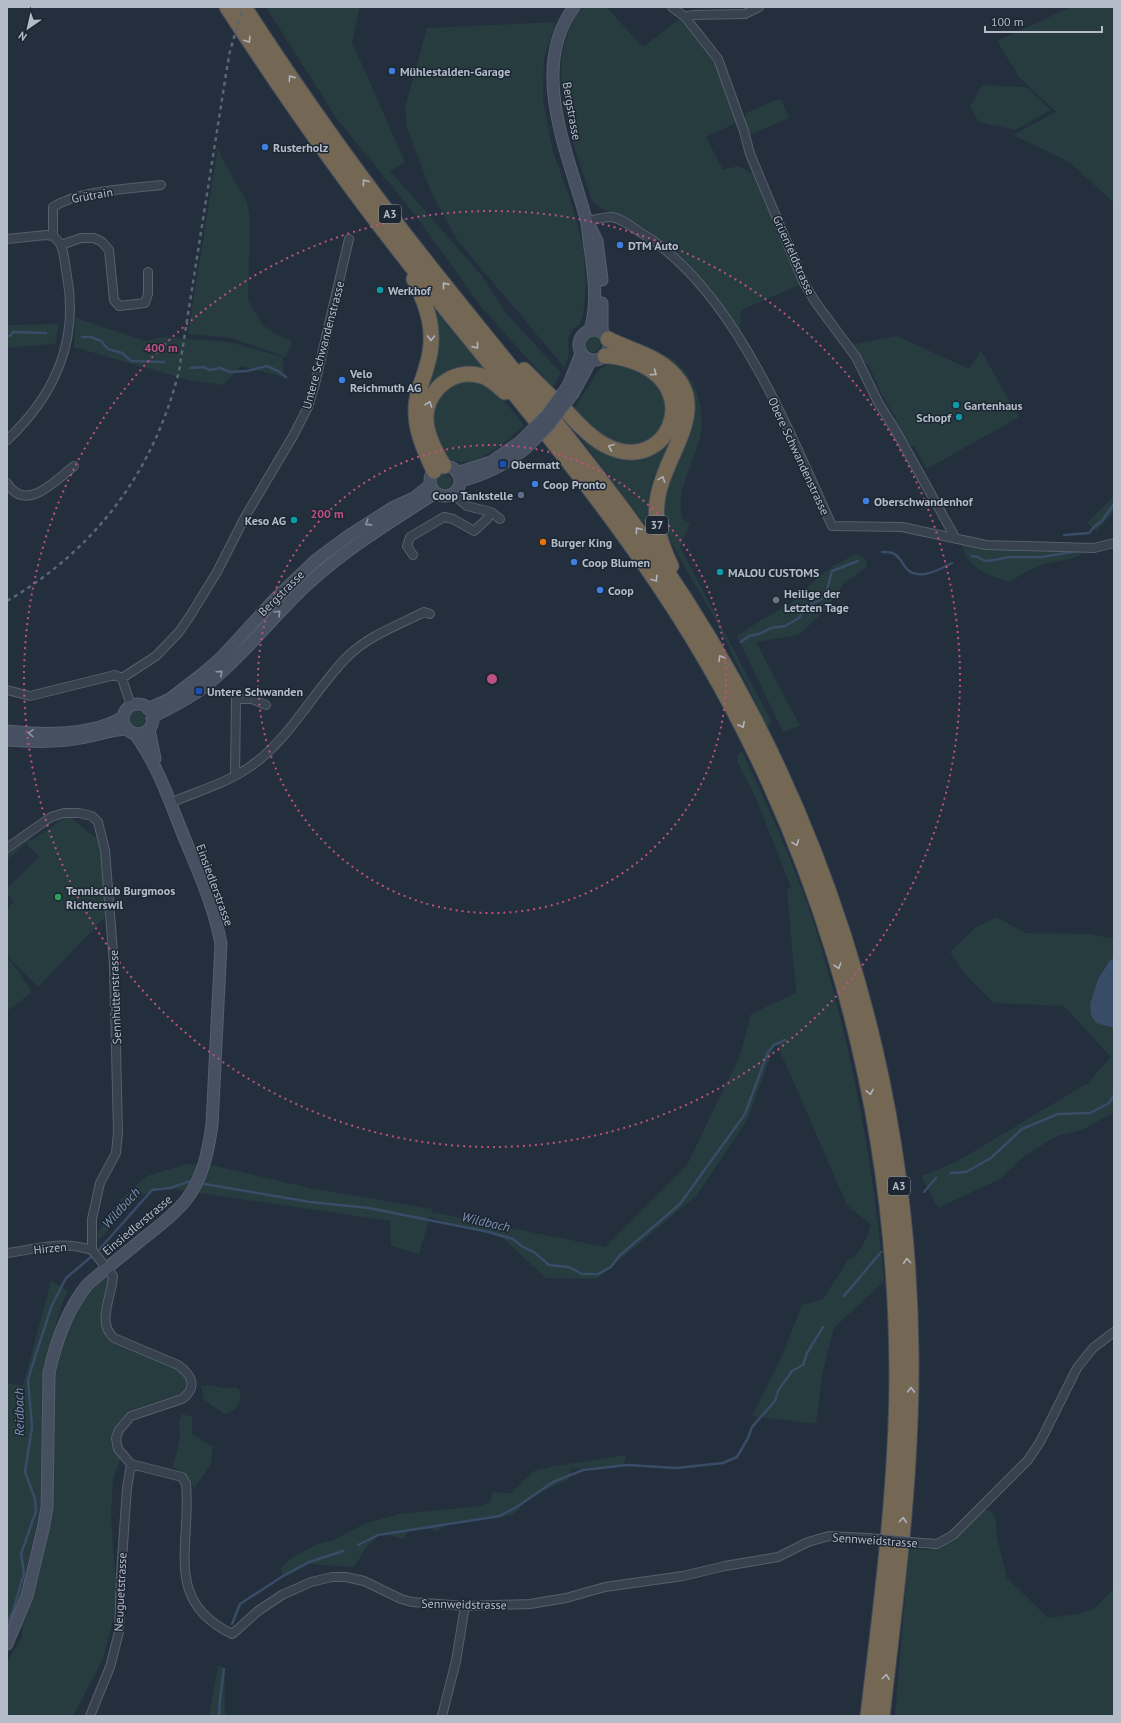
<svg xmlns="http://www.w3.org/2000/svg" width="1121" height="1723" font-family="'PT Sans',sans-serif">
  <rect width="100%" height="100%" fill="#242f3e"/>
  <path fill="#263c3f" d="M266,7H360L352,42L405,162L390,171L482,276L506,313L561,373L553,387L482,308L416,216L337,119Z
    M582,7H606L643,47L679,19L711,55L738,122L706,137L723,170L739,166L758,177L802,284L741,310L740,335L684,262C671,249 656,235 640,226C624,218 606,213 592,201C575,146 545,80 572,23C574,17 578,12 582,7Z
    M1071,7H1113L1114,10V203L1068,161L1013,135L1056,112L1019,77L997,41Z
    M556,22L544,59L543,99L553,152L570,198L583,246L586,284L583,316L580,324L573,329L568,339L569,353L565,368L458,241L432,194L407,128L405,107L427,28Z
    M982,85L1026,87L1051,110L1015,130L979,122L970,107Z
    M778,99L782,100L789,118L749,135L743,122L746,113Z
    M218,147L220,155L247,202L250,218L248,300L262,324L276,335L292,341L286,357L231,338L188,334Z
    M433,307L488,374L496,391L524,425C508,440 471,475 448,457C437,447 428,432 420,420Z
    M76,318L146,341L161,337L229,342L283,357V377L241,366L223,385L189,380L74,347Z
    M59,324L55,344L7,348V325Z
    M897,336L969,369L981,351L1019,417L927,469L914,446L907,445L892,421L896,418L883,397L869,366L858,357L850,345Z
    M585 344a8 8 0 1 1 16 0a8 8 0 1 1-16 0Z
    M632,340L673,359C693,375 705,405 701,431C698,454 683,476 681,499C680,505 682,512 682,518L690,524L680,547L772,723L767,726L714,617L665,532L661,509L691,398L624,341Z
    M614,364C649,368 660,388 681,412L672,446L653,477L649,493L648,508L650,521L644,523L567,420L598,371L605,366Z
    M436 482a8 8 0 1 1 16 0a8 8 0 1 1-16 0Z
    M1114,494V512L1096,531L1087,523L1110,500Z
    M961,544L976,546L1089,550C1075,560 1065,559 1049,563C1034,567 1022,574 1009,582C983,572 972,572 961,544Z
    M856,554C864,556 866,559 867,567L845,582L823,613L798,635L756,642L800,726L783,732L737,636L761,620L790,604L818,577L833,566Z
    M128 720a9 9 0 1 1 18 0a9 9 0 1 1-18 0Z
    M742,751C763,796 784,841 801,887C814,921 824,955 833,990C859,1086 875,1183 884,1281L834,1328L823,1371L816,1424L752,1416L784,1351L802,1305L823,1299L848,1260C861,1256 867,1236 871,1225L847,1205L776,1042L748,1119L696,1196L597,1279L546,1278L503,1238L430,1217L419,1254L391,1246L390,1221L160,1187L140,1196L99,1240L97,1234L118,1202L147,1176L186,1164L216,1166L314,1189L432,1209V1212L605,1247L687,1165L740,1055L751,1014L796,993L787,889L791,887L754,794L737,761V755Z
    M68,816L101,842L102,867L107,915L38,987L7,956V910L13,902L7,892V888L39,857L26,843L7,861V853L26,840L30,839V841Z
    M997,917L1025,933L1089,934L1114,939V958C1101,965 1095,991 1090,1004L1112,1028H1114V1112L1082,1130L1057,1136L1023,1157L1000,1179L938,1208L921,1176L956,1162L1088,1083L1111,1057L1064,1006L994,1003L966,975L950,952L975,928Z
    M7,958L20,973L32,992L7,1011Z
    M108,1271L109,1282L101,1325L105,1336L178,1366L189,1383L181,1394L130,1410L118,1423L114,1438L121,1457L113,1480L111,1514L117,1605L103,1659L73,1716H7V1662L21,1639L23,1626L7,1647V1383L23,1386L51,1281L68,1291L63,1301L43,1368L40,1512L25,1574L37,1565L48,1515L52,1371L71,1313L87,1288Z
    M210,1385L223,1388H237L241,1392C239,1404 238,1411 225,1414L204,1400L201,1386Z
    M182,1414L192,1417V1434L213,1447L211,1464L194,1489L186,1475L173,1467L180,1438L179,1423Z
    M626,1455L624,1465L572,1469L569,1479L529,1498L513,1515L448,1524L437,1531L423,1527L410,1529L403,1539L381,1533L366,1548L354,1567L310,1564L283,1578L281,1567L295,1556L315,1545L334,1540L364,1524L399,1514L481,1506L490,1502L493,1492L511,1493L534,1471L554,1466Z
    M985,1509L991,1511L996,1518L997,1537L1007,1578L1048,1618L1077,1614L1094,1609L1114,1588V1716H895L909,1548L928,1550L940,1546L980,1512Z
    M218,1666L225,1668V1716H209Z"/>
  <path fill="#394c67" d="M1114,958V1028L1096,1023L1091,1015L1090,1004L1098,979L1110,960Z"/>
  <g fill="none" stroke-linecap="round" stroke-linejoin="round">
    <path stroke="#394c67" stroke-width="2.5" d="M7,336H10L13,332L46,333
      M82,337H91L101,341L108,349L122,353L131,361L164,362
      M190,368L203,367L210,370L220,368L230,372L247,371L267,366L278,371L286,377
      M1064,535L1089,533L1094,527L1102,521L1114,504
      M882,552C909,550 896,577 925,574C934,573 944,567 952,563
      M972,556L978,557L985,561L994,560L1010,557H1042L1078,551
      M741,642L749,636L759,634L771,628L785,626L799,618L802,612L810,605L825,597L832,571L858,561
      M951,1173L966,1172L991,1158L1022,1129L1058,1114L1090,1113L1109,1103L1114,1095
      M199,1183L310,1202L369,1208L489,1232L513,1239L523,1247L534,1252L549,1265L569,1267L582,1274H598L611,1267L619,1256L680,1204L745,1114L768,1052L774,1045L785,1040
      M924,1192L936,1178
      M844,1296L881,1252
      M358,1545L378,1535L500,1516L518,1506L553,1482L583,1470L627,1465L676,1468L723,1463L737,1457L748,1438L752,1427L775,1401L778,1391L792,1371L803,1365L807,1353L823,1327
      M7,1623L13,1611L24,1573L21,1554L36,1511L35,1499L25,1472L32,1427L28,1380L35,1357L52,1305L66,1278L98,1251L152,1190L170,1188L191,1181L195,1182
      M232,1624L240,1604L283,1576L309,1562L343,1551
      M219,1716L220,1699L224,1669"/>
    <defs>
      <path id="minor" d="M672,7L685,17L718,59L744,131L750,154L804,283L816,303L856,357L878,402L897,433L956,539
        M685,17L692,15L745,14L759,7
        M587,221C594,220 603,217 611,217C622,218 633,228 643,234C734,290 789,431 832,526L902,527L986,545L1094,548L1114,543
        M53,236V207C80,190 130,189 161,185
        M7,239L46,235L53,236
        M61,245L81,238H94L102,242L109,250L114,300L119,306L145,303L148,294V272
        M7,440C54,396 79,341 67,276C65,267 65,254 61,246C60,242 56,239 53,236
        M7,483C26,514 56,480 74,466
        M453,494L467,506L491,512L500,519
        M413,555L407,546L410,537L444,517L453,519L474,531L487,519L491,512
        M7,690L30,696L115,675L122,678
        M131,706L122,678L156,656L179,632L190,616L217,572L245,517L293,436L308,407L315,384L349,239
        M235,776L236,699H252L266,705
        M170,803C198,791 231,782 255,763C291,736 315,690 346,658C367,636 399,625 424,612L430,614
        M7,848L51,817L64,813H79L92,816L98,822L105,850L114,965L118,1132L116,1153L100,1183L92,1219V1250L113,1276C112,1296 96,1323 114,1338L178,1365C192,1375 198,1387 182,1399L131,1416L119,1430L116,1438L118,1449L131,1464L182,1477L186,1484C192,1545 162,1600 232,1634L237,1630L258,1611L282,1595L311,1582L332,1577H346L364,1581L401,1599L412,1602L465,1606L530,1604L566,1598L605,1587L683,1576L725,1566L778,1557L808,1542L829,1536L868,1538
        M7,1253C39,1249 60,1240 92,1250
        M922,1543L937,1544L953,1535L1028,1460L1040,1442L1077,1368L1093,1348L1114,1332
        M90,1716L110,1667L119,1632L121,1574L127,1488L131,1464
        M442,1716L456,1661L465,1606"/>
      <path id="secondary" d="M574,7C528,69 569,155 586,219C588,226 588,233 589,240C593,270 599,301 590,330
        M590,227L597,241L602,280
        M602,303V333
        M579 345a15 15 0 1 1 30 0a15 15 0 1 1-30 0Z
        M568,386L581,354
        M574,392L591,360
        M430 481a15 15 0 1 1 30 0a15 15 0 1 1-30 0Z
        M457,473L491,462L520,442
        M460,481C488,474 503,465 526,448
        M123 719a15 15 0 1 1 30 0a15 15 0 1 1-30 0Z
        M148,709L170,699L205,672L221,658L275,599L316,560L347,537L392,508L414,498L430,485
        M152,719L156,715C178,704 199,693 217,676C250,648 277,612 309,583C347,548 392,521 435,493
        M149,729L155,759
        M7,731C42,735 92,736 123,717
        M7,740C32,742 56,743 81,738C97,735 111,730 126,729
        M7,1644L27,1596L43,1529L47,1508L49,1373C56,1341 67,1309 88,1284C106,1268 126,1253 145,1237C159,1226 175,1214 186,1200C203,1178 208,1152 212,1125L221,944C214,905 197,869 182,832C169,799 156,762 135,734"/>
      <path id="motorway" d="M227,7C281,90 337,171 398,249C480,354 569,455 645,565C813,806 898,1090 897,1383C896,1494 881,1606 868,1716
        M244,7C301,95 362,181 427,263C504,361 586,455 657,557C819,791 909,1070 911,1355C912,1476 896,1596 882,1716
        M414,279C428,307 437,334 427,365C423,381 415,396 416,412C416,433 426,453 434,471
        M608,339C627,349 650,354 667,368C714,406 665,453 658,496C653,521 660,543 671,566
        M524,370C538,384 552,398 567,412C579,425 593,440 609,447C666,473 703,393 640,364C628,359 617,355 605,356
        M444,466C436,453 427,437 426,421C425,391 452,367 482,376C491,379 498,386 505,392"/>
    </defs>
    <use href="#minor" stroke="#565f6c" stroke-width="10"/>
    <use href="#secondary" stroke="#565f6c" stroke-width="13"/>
    <use href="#motorway" stroke="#434c59" stroke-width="17"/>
    <use href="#minor" stroke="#38414e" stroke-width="8"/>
    <use href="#secondary" stroke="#465061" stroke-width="11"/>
    <use href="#motorway" stroke="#746855" stroke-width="15"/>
    <path stroke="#5a6575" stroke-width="2.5" stroke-dasharray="4 4" stroke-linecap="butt" d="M7,601C96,549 154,471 179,371L226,74L230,51L243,7"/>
    <defs>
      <path id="minor-bridge" d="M868,1538L922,1543"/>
      <path id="secondary-bridge" d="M520,442L547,415L568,386
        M526,448L548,426L574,392"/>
    </defs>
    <use href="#minor-bridge" stroke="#565f6c" stroke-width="10" stroke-linecap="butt"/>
    <use href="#secondary-bridge" stroke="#565f6c" stroke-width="13" stroke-linecap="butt"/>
    <use href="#minor-bridge" stroke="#38414e" stroke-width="8"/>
    <use href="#secondary-bridge" stroke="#465061" stroke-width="11"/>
  </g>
  <defs><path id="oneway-chevron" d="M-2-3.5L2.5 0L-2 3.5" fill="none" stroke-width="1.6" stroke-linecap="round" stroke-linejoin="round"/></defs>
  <g stroke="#aeb4bd">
    <use href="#oneway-chevron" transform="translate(248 40) rotate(57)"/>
    <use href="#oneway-chevron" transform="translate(291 78) rotate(-125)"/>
    <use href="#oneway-chevron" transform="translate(365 182) rotate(-126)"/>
    <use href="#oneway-chevron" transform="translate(445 285) rotate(-129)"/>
    <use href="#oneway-chevron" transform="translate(431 338) rotate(91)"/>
    <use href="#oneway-chevron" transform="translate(476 346) rotate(51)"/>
    <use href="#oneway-chevron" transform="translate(654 373) rotate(37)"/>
    <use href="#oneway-chevron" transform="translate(429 404) rotate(-71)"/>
    <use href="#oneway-chevron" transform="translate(611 447) rotate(-157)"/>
    <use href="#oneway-chevron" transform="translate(662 479) rotate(-70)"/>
    <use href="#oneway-chevron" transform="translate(638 530) rotate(-126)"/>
    <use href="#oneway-chevron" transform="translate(655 579) rotate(56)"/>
    <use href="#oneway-chevron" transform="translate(721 658) rotate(-120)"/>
    <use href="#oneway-chevron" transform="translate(742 725) rotate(63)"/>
    <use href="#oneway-chevron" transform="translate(796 843) rotate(68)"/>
    <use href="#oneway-chevron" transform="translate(838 966) rotate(73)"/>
    <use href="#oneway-chevron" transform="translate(870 1092) rotate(78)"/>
    <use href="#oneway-chevron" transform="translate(907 1261) rotate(-94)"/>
    <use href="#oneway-chevron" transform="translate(911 1390) rotate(-90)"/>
    <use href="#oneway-chevron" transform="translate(903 1520) rotate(-85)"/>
    <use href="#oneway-chevron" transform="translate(886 1677) rotate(-83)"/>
  </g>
  <g stroke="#8e96a5">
    <use href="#oneway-chevron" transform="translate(368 523) rotate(147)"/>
    <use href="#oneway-chevron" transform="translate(278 613) rotate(-46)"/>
    <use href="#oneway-chevron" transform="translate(220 673) rotate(-42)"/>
    <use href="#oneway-chevron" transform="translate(31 733) rotate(-177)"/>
  </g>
  <g fill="none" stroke="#bd5182" stroke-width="2" stroke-dasharray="2 4">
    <circle cx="492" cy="679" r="234"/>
    <circle cx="492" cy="679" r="468"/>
  </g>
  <g fill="#3f7fe0" stroke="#1d2633" stroke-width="1.5">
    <circle cx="392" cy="71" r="4"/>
    <circle cx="265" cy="147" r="4"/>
    <circle cx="620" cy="245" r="4"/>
    <circle cx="342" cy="380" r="4"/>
    <circle cx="535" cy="484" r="4"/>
    <circle cx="866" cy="501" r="4"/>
    <circle cx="574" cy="562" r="4"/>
    <circle cx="600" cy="590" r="4"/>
  </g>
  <g fill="#0f9aa8" stroke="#1d2633" stroke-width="1.5">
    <circle cx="380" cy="290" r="4"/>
    <circle cx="956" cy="405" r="4"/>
    <circle cx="959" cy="417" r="4"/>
    <circle cx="294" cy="520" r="4"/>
    <circle cx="720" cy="572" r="4"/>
  </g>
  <g fill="#1a4fb4" stroke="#1d2633" stroke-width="1.5">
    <rect x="499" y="460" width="8" height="8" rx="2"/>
    <rect x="195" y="687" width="8" height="8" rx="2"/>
  </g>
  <circle fill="#5c6f8a" stroke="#1d2633" stroke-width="1.5" cx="521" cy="495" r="4"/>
  <circle fill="#e8710a" stroke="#1d2633" stroke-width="1.5" cx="543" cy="542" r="4"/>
  <circle fill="#6b7280" stroke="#1d2633" stroke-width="1.5" cx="776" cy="600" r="4"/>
  <circle fill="#2e9e5b" stroke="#1d2633" stroke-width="1.5" cx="58" cy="897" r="4"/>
  <g text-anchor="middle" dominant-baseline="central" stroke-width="3" stroke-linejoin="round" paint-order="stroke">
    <g fill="#1d2633" stroke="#878f9c" stroke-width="1">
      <rect x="379" y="205" width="22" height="18" rx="3"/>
      <rect x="646" y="516" width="22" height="18" rx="3"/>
      <rect x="888" y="1177" width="22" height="18" rx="3"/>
    </g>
    <g font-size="11" font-weight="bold" fill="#b4bcc9">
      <text x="390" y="214">A3</text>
      <text x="657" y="525">37</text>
      <text x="899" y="1186">A3</text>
    </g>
    <g font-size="12" font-weight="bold" fill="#b4bcc9" stroke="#1d2633" text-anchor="start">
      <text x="400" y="71">Mühlestalden-Garage</text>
      <text x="273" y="147">Rusterholz</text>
      <text x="628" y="245">DTM Auto</text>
      <text x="388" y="290">Werkhof</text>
      <text x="350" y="373">Velo<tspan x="350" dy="14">Reichmuth AG</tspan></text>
      <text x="964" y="405">Gartenhaus</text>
      <text x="951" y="417" text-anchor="end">Schopf</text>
      <text x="511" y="464">Obermatt</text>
      <text x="543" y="484">Coop Pronto</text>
      <text x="513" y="495" text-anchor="end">Coop Tankstelle</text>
      <text x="874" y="501">Oberschwandenhof</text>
      <text x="286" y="520" text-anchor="end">Keso AG</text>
      <text x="551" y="542">Burger King</text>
      <text x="582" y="562">Coop Blumen</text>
      <text x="728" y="572">MALOU CUSTOMS</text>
      <text x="608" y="590">Coop</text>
      <text x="784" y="593">Heilige der<tspan x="784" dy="14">Letzten Tage</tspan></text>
      <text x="207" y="691">Untere Schwanden</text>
      <text x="66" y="890">Tennisclub Burgmoos<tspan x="66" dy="14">Richterswil</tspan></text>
    </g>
    <g font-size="12" fill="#b4bcc9" stroke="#1d2633">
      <text transform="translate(572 111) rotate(80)">Bergstrasse</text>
      <text transform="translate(92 195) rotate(-10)">Grütrain</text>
      <text transform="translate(794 255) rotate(66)">Grüenfeldstrasse</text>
      <text transform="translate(323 345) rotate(-75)">Untere Schwandenstrasse</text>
      <text transform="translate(799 456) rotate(65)">Obere Schwandenstrasse</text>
      <text transform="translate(281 593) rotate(-45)">Bergstrasse</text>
      <text transform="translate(215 885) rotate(70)">Einsiedlerstrasse</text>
      <text transform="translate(115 997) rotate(-92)">Sennhüttenstrasse</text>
      <text transform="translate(137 1225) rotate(-40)">Einsiedlerstrasse</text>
      <text transform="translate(50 1248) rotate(-6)">Hirzen</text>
      <text transform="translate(875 1540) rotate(4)">Sennweidstrasse</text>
      <text transform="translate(120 1592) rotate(-87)">Neuguetstrasse</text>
      <text transform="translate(464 1604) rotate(1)">Sennweidstrasse</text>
    </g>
    <g font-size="13" font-style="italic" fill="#7c92b1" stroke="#1d2633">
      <text transform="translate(121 1208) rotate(-48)">Wildbach</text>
      <text transform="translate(486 1222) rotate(13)">Wildbach</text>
      <text transform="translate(19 1412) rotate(-91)">Reidbach</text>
    </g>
  </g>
  <circle cx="492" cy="679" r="6" fill="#bd5182" stroke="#1d2633" stroke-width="2"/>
  <g font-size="12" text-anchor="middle" font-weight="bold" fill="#bd5182" stroke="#1d2633" stroke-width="3" stroke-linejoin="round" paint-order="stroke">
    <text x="161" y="352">400 m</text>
    <text x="327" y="518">200 m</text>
  </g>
  <rect width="1121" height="1723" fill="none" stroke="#b4bcc9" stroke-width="16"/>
  <g transform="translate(28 28) rotate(214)" stroke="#1d2633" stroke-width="3" paint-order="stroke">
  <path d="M0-3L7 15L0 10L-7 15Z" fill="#b4bcc9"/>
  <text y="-6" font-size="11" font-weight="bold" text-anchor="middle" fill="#b4bcc9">N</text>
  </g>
  <path d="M985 26v6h117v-6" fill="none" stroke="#b4bcc9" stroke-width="2"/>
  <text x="991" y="26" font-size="12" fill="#b4bcc9" stroke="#1d2633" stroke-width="3" paint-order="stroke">100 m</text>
</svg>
